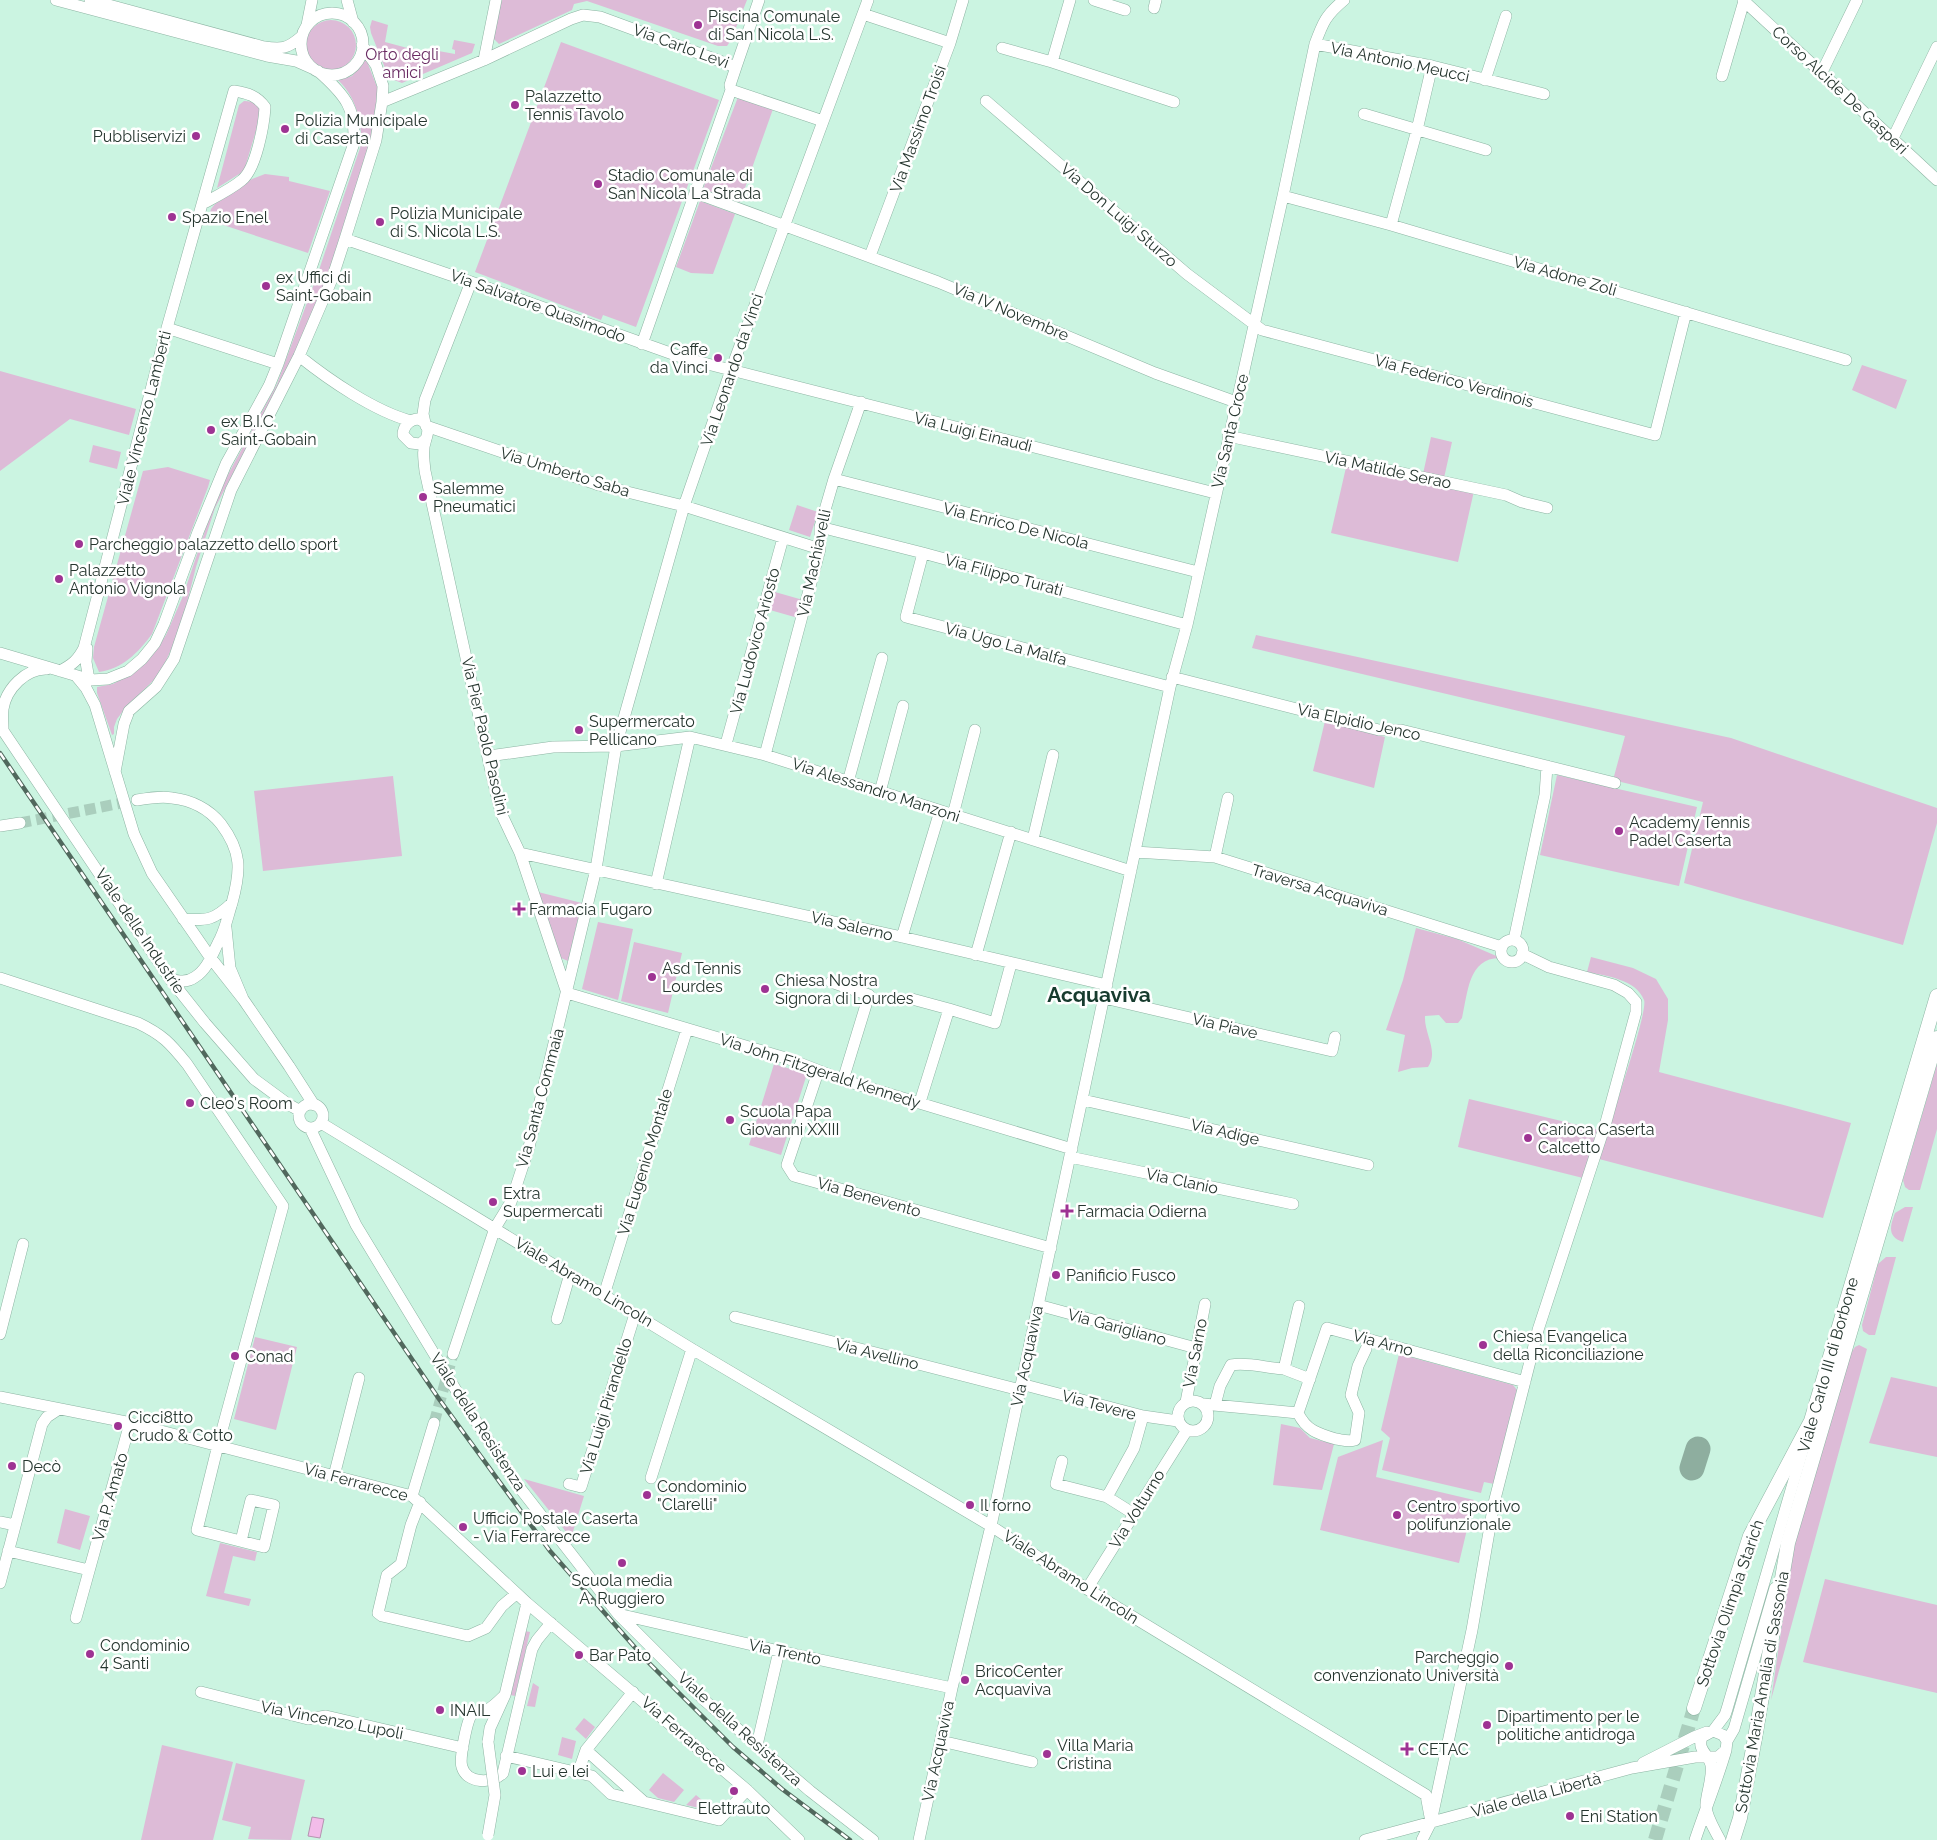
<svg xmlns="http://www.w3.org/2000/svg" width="1937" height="1840" font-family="Raleway,sans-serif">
  <rect width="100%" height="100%" fill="#cbf4e1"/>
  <path fill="#ddbbd7" d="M501,0H747L731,40L727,46H718L587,1L574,4L572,10L499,44L493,38Z
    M372,20L388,25L385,42L426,53L433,50L455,54V50L452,49L454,40L475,44L472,53L402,83L389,78L371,33L370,27Z
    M306 45a25 25 0 1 1 50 0a25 25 0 1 1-50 0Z
    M561,42L719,100L636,327L603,315L601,320L475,272Z
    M366,59L379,92L380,109L337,251L304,336L245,455L229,481L215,508L196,567L180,630L160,674L126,707L117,719L114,727V734L112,735L97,693V687L113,684L136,671L159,646L166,635L183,596L217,495L277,384L319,270L362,142C360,118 356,97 338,80L352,76Z
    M738,97L773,109L740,202L703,189Z
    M244,101C253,101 260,104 261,114L244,171L217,188L239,105Z
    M265,174L289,177V181L330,191L308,253L208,220L211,209L215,204L252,179Z
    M700,201L735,214L713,274L691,273L676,267Z
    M1862,365L1907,380L1896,409L1852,390Z
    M0,371L136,409L129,435L70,419L0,471Z
    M1431,437L1452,442L1444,478L1423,474Z
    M93,445L121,452L117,469L89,462Z
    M1347,463L1474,491L1458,562L1331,533Z
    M168,467L210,480L208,487L152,634C138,653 122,669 99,672L93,658L94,647L143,471Z
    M797,505L818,512L810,537L789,530Z
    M775,592L803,600L798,618L770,610Z
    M1256,635L1731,738L1937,808V823L1903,945L1684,883L1703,802L1613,780L1625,736L1252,648Z
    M1325,721L1385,737L1374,788L1313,771Z
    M1557,775L1697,807L1679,886L1540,855Z
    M393,776L402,856L263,871L254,791Z
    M538,892L582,903L568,961L561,958Z
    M598,922L633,929L618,1000L582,989Z
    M1416,928L1457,939L1501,958C1468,957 1468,993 1462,1018L1458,1023H1446L1439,1015L1425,1016C1424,1034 1439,1051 1428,1067L1412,1068L1398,1072L1405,1035L1386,1030L1403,980Z
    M634,942L682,953L668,1013L621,1001Z
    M1591,957L1633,968L1656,979L1668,999V1020L1659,1072L1851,1123L1823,1218L1599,1159C1605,1137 1649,1011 1644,1000C1636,979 1606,976 1587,972Z
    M774,1064L807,1074L781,1155L749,1145Z
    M1937,1064V1129L1920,1190H1909L1905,1187L1903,1180Z
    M1469,1099L1599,1130L1583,1178L1458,1147Z
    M1905,1207H1913L1903,1242C1887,1237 1890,1226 1895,1213Z
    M1886,1257H1896L1875,1335H1869L1863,1331L1862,1325L1878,1264Z
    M255,1337L297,1347L276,1430L234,1419Z
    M1859,1345L1867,1349L1771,1700L1792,1555L1799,1524L1849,1356L1855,1347Z
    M1399,1354L1513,1385L1517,1390L1494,1484L1484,1482L1481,1493L1382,1470L1390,1438L1381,1430Z
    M1891,1377L1937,1387V1457L1869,1443Z
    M1281,1424L1300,1428L1310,1438L1334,1444L1322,1490L1273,1485Z
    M1383,1440L1376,1477L1474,1500L1459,1563L1320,1530L1338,1457Z
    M524,1479L584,1496L571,1538Z
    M65,1509L90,1516L80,1550L57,1543Z
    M220,1543L257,1552L255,1561L233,1556L224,1593L251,1599L249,1606L206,1596Z
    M1825,1579L1937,1605V1693L1803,1662Z
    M525,1631L530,1632L515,1696L510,1695Z
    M533,1683L539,1687L535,1707L527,1706Z
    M584,1718L595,1727L586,1739L575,1729Z
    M562,1737L576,1741L572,1759L558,1755Z
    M162,1745L233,1762L213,1840H141Z
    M236,1763L305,1780L291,1840L248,1839L251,1827L222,1820Z
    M663,1773L684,1790L674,1802L658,1798L649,1790Z
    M696,1795L716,1812L686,1805Z"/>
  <path fill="#f2bce9" stroke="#b594b1" d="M312,1817L324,1819L320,1838L308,1836Z"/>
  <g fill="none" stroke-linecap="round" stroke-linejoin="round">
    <path stroke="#8eae9f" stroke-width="25" d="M1692,1468L1698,1449"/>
    <path stroke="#aacebd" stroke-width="11" stroke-dasharray="11 5.5" stroke-linecap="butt" d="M20,823L137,800
      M434,1423L453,1354"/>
    <path stroke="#aacebd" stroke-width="14" stroke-dasharray="14 7" stroke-linecap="butt" d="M1655,1840L1694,1708"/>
    <defs>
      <path id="minor" d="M56,0L267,56L296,61L314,69
        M90,0L264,47C282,49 287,49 301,37
        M347,0L353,22
        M1094,0L1125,10
        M1743,0L1937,180
        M1154,8L1156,0
        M301 44a31 31 0 1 1 62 0a31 31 0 1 1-62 0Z
        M863,14L950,43
        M307,25L312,0
        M1315,44L1432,66L1544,94
        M1002,48L1052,62L1174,102
        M484,60L496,0
        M1052,62L1070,0
        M736,67L759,0
        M1822,72L1857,0
        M1722,76L1744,1
        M1485,80L1506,16
        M731,90L823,121
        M986,101L1187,274L1262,330L1655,435L1686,312
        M382,102L484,60L571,19L583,15L600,17L736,67L730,85L731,90L642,344
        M1364,114L1486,150
        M1893,138L1937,47
        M696,193L938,282L1155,373L1236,402
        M1283,196L1391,225L1846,360
        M1391,225L1417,130L1432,66
        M345,239L471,282L684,358L1215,493
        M870,256L950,43L963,0
        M167,328L278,364
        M299,356C329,380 374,411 411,421
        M425,423L423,414L425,400L471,282
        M426,426L599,485L684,506L820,549
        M1228,436L1506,495L1522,502L1547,508
        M426,439L420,444L411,443L403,435C403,421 421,412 427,427C429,432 427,435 426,439C422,450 424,460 425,471L492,776L501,813L520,853L567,993
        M834,479L1198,572
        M820,527L923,553L1187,625
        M923,553L906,617L1170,687
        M87,648L86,662L89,680
        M0,653L91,680L108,679L128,671L142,659L155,643L164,624L198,532L226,464L269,386L278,364L353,146C358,109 344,94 318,71
        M60,671C72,665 78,660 84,648L167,328L234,91C248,93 257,96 265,107C264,125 256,169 242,180C230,190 215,197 202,204
        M77,677L86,688L95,705L134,834L152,873L210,957L243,999
        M1172,677L1379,730H1401L1615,783
        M0,726L170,979L205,1023L254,1079L288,1104L300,1111
        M3,730C3,723 2,716 3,709C6,689 26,668 47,669
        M726,744L783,538
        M765,755L820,549V527L834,479L861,402
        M489,756L553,747L616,746L690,737L765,755L1131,871
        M115,772L124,724L129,711L156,687L174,659L231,490L299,356L332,279L345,239L376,140L382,102L383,86L376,65L362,45
        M848,782L882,658
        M880,792L903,706
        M137,800C149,798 161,796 172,798C191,800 209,809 221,824C242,852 241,870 232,903C228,915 226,927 220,939C213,952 208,969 195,977C187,983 178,981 170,979
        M953,815L975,730
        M0,826L20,823
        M1033,839L1053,755
        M1135,852L1215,857L1502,947
        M520,853L902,937L1107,985
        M1215,857L1228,798
        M656,884L690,737
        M183,919C207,921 214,920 232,903
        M226,928L230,968L243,999L289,1066L314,1105
        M902,937L940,811
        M1514,940L1545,795L1547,766
        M1501 951a11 11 0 1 1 22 0a11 11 0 1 1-22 0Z
        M976,955L1011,832
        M0,978L138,1023C163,1035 170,1043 187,1064L283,1206L218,1445L197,1530L264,1547L274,1505L251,1500L241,1541
        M831,982L869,995L843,1080
        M567,993L789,1059L843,1080L1072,1149
        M1104,998L1332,1051L1335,1037
        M912,999L949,1009
        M818,1072L787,1165L794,1176L1051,1248
        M1083,1100L1368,1165
        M920,1102L949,1009L995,1023L1011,964
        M299 1116a12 12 0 1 1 24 0a12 12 0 1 1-24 0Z
        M321,1123L692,1349L991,1526L1087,1589L1426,1795L1431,1822
        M310,1128L356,1225L459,1395L516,1483L618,1614L704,1700L810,1791L873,1840
        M1070,1157L1293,1204
        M604,1295L687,1029
        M1038,1305L1196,1348
        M1299,1306L1284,1369L1310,1379
        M735,1317L1020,1390
        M557,1319L570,1274
        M0,1334L23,1244
        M453,1354L495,1228L511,1202L529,1147L596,869L616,746L684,506L731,370L868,0
        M1021,1384L1143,1416L1178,1421
        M0,1397L126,1422L412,1496L527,1603L747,1790L799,1840
        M1178 1416a15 15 0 1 1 30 0a15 15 0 1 1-30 0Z
        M1186,1402L1205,1304
        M1203,1404L1298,1413L1327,1328L1525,1382
        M1215,1405L1220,1386L1231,1365C1248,1362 1266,1368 1284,1369
        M1298,1413C1306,1430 1318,1434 1336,1439C1343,1440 1348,1442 1355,1440L1359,1413L1351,1395L1358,1366L1366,1349
        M1062,1461L1056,1484L1107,1497
        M334,1476L359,1378
        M651,1478L692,1349
        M569,1484L581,1487L635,1314
        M412,1496L434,1423
        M420,1502L411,1525L401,1564L387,1575L378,1613L382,1616L468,1636L486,1628L502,1606L516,1594
        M1134,1514L1107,1497L1134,1448L1143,1416
        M0,1522L15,1525
        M8,1551L89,1570
        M0,1583L42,1424L47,1417L59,1409
        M1087,1589L1187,1430
        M618,1614L779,1651L952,1688
        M76,1618L130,1423
        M201,1692L308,1719L326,1716L463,1748
        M505,1695C500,1700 493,1707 487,1710C482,1712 476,1710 472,1714C467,1720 459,1759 462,1767C467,1784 492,1784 503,1773L532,1649L537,1640L551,1623
        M1713,1731L1725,1715L1727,1709L1806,1439
        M941,1741L1032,1762
        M1727,1741L1734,1729L1775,1588
        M488,1742L490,1728L505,1695L527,1603
        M757,1745L779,1651
        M586,1750L643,1801
        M506,1756L592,1776L611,1794L719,1820L747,1790
        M1643,1763L1694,1737L1707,1732
        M578,1773L586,1750L633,1692
        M919,1840L952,1688L991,1526L1170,687L1187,625L1283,196L1315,44C1323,22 1326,15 1344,0
        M1365,1840L1632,1768L1695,1757H1718L1726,1750L1727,1741L1723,1735L1713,1731L1702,1737C1697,1750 1708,1753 1711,1765C1713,1777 1707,1791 1706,1804C1705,1815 1715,1830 1720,1840
        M1422,1840L1431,1822L1472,1630L1494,1503L1538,1330L1606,1122L1636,1012V1002L1628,993L1614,985L1549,967L1522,954
        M1695,1840C1705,1810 1717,1781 1726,1750"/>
      <path id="major" d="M1694,1708L1750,1536L1811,1421L1937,996
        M1733,1840L1740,1818L1755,1738L1788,1543L1937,1038"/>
    </defs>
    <use href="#minor" stroke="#8db4a3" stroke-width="12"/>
    <use href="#major" stroke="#8db4a3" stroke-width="15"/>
    <use href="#minor" stroke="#fff" stroke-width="11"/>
    <use href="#major" stroke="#fff" stroke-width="14"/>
    <defs>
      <path id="rail" d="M0,753L439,1399L550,1551L646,1660L733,1747L782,1789L850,1840"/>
    </defs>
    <use href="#rail" stroke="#51685d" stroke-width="4.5"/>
    <use href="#rail" stroke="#fff" stroke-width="2.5" stroke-dasharray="8" stroke-linecap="butt"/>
    <defs>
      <path id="minor-bridge" d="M488,1835L495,1795L488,1742"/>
    </defs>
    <use href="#minor-bridge" stroke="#8db4a3" stroke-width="12" stroke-linecap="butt"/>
    <use href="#minor-bridge" stroke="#fff" stroke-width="11"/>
  </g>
  <g fill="#9e3393" stroke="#fff" stroke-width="2">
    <circle cx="698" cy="25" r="5"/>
    <circle cx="515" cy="105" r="5"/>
    <circle cx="285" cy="129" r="5"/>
    <circle cx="196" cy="136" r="5"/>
    <circle cx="598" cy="184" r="5"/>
    <circle cx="172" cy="217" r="5"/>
    <circle cx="380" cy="222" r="5"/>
    <circle cx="266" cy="286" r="5"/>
    <circle cx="718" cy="358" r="5"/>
    <circle cx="211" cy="430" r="5"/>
    <circle cx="423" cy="497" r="5"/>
    <circle cx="79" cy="544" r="5"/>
    <circle cx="59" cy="579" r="5"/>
    <circle cx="579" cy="730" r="5"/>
    <circle cx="1619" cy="831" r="5"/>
    <path d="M516.5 901.5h5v5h5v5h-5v5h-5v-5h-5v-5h5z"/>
    <circle cx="652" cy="977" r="5"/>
    <circle cx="765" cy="989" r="5"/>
    <circle cx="190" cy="1103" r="5"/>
    <circle cx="730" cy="1120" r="5"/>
    <circle cx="1528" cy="1138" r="5"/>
    <circle cx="493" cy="1202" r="5"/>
    <path d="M1064.5 1203.5h5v5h5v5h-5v5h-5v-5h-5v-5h5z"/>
    <circle cx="1056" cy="1275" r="5"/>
    <circle cx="1483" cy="1345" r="5"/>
    <circle cx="235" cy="1356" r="5"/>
    <circle cx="118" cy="1426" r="5"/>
    <circle cx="12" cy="1466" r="5"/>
    <circle cx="647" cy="1495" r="5"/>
    <circle cx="970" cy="1505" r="5"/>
    <circle cx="1397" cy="1515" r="5"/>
    <circle cx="463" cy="1527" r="5"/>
    <circle cx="622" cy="1563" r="5"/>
    <circle cx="90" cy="1654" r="5"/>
    <circle cx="579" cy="1655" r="5"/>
    <circle cx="1509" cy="1666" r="5"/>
    <circle cx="965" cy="1680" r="5"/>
    <circle cx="440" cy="1710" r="5"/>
    <circle cx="1487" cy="1725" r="5"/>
    <path d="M1404.5 1741.5h5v5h5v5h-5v5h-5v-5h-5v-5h5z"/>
    <circle cx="1047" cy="1754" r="5"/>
    <circle cx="522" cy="1771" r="5"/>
    <circle cx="734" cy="1791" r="5"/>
    <circle cx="1570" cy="1816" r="5"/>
  </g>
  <g text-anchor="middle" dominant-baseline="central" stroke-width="5" stroke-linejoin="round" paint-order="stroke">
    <g font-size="16" fill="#26362f" stroke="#fff" text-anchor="start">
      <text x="708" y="16">Piscina Comunale<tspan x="708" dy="18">di San Nicola L.S.</tspan></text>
      <text x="525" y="96">Palazzetto<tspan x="525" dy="18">Tennis Tavolo</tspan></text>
      <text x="295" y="120">Polizia Municipale<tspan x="295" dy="18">di Caserta</tspan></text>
      <text x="186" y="136" text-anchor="end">Pubbliservizi</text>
      <text x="608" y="175">Stadio Comunale di<tspan x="608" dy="18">San Nicola La Strada</tspan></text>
      <text x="390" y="213">Polizia Municipale<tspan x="390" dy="18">di S. Nicola L.S.</tspan></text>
      <text x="182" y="217">Spazio Enel</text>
      <text x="276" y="277">ex Uffici di<tspan x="276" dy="18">Saint-Gobain</tspan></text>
      <text x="708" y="349" text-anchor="end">Caffe<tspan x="708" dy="18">da Vinci</tspan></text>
      <text x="221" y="421">ex B.I.C.<tspan x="221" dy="18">Saint-Gobain</tspan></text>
      <text x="433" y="488">Salemme<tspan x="433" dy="18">Pneumatici</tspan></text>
      <text x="89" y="544">Parcheggio palazzetto dello sport</text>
      <text x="69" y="570">Palazzetto<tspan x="69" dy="18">Antonio Vignola</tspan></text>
      <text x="589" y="721">Supermercato<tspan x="589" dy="18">Pellicano</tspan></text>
      <text x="1629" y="822">Academy Tennis<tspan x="1629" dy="18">Padel Caserta</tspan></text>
      <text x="529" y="909">Farmacia Fugaro</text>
      <text x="662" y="968">Asd Tennis<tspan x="662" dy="18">Lourdes</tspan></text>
      <text x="775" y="980">Chiesa Nostra<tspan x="775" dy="18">Signora di Lourdes</tspan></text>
      <text x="200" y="1103">Cleo's Room</text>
      <text x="740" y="1111">Scuola Papa<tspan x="740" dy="18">Giovanni XXIII</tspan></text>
      <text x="1538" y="1129">Carioca Caserta<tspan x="1538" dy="18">Calcetto</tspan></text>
      <text x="503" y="1193">Extra<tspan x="503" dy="18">Supermercati</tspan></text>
      <text x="1077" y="1211">Farmacia Odierna</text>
      <text x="1066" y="1275">Panificio Fusco</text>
      <text x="1493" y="1336">Chiesa Evangelica<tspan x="1493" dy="18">della Riconciliazione</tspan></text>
      <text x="245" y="1356">Conad</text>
      <text x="128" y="1417">Cicci8tto<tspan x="128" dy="18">Crudo &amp; Cotto</tspan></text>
      <text x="22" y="1466">Decò</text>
      <text x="657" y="1486">Condominio<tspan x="657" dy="18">"Clarelli"</tspan></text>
      <text x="980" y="1505">Il forno</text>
      <text x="1407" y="1506">Centro sportivo<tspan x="1407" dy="18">polifunzionale</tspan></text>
      <text x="473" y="1518">Ufficio Postale Caserta<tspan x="473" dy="18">- Via Ferrarecce</tspan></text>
      <text x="622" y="1580" text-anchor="middle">Scuola media<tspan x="622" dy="18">A. Ruggiero</tspan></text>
      <text x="100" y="1645">Condominio<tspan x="100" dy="18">4 Santi</tspan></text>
      <text x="589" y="1655">Bar Pato</text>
      <text x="1499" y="1657" text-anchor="end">Parcheggio<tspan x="1499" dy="18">convenzionato Università</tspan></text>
      <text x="975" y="1671">BricoCenter<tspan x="975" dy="18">Acquaviva</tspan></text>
      <text x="450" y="1710">INAIL</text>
      <text x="1497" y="1716">Dipartimento per le<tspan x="1497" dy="18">politiche antidroga</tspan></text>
      <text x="1057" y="1745">Villa Maria<tspan x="1057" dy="18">Cristina</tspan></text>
      <text x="1418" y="1749">CETAC</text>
      <text x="532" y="1771">Lui e lei</text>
      <text x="734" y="1808" text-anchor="middle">Elettrauto</text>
      <text x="1580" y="1816">Eni Station</text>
    </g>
    <g font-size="16" fill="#26362f" stroke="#fff">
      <text transform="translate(681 46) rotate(20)">Via Carlo Levi</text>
      <text transform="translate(1400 62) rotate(12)">Via Antonio Meucci</text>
      <text transform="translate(1840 90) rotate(43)">Corso Alcide De Gasperi</text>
      <text transform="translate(918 129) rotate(-70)">Via Massimo Troisi</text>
      <text transform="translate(1119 215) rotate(41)">Via Don Luigi Sturzo</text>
      <text transform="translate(1565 276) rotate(16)">Via Adone Zoli</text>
      <text transform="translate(538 306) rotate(20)">Via Salvatore Quasimodo</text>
      <text transform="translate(1011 312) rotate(23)">Via IV Novembre</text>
      <text transform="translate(732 370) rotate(-71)">Via Leonardo da Vinci</text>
      <text transform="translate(1454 381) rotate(15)">Via Federico Verdinois</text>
      <text transform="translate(144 418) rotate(-76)">Viale Vincenzo Lamberti</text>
      <text transform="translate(1230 431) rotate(-77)">Via Santa Croce</text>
      <text transform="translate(973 432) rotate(14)">Via Luigi Einaudi</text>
      <text transform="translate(1388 470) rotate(12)">Via Matilde Serao</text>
      <text transform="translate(565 472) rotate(17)">Via Umberto Saba</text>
      <text transform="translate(1016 526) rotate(14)">Via Enrico De Nicola</text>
      <text transform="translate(814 563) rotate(-78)">Via Machiavelli</text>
      <text transform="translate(1004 575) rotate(15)">Via Filippo Turati</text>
      <text transform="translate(755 641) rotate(-75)">Via Ludovico Ariosto</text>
      <text transform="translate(1006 644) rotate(15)">Via Ugo La Malfa</text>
      <text transform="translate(1359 722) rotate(12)">Via Elpidio Jenco</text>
      <text transform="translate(485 736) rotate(77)">Via Pier Paolo Pasolini</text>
      <text transform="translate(876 790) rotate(18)">Via Alessandro Manzoni</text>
      <text transform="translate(1320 890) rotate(17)">Traversa Acquaviva</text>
      <text transform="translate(852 926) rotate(13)">Via Salerno</text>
      <text transform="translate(140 931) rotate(56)">Viale delle Industrie</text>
      <text transform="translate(1225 1026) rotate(13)">Via Piave</text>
      <text transform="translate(820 1071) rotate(18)">Via John Fitzgerald Kennedy</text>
      <text transform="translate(540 1098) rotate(-75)">Via Santa Commaia</text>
      <text transform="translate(1225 1132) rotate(13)">Via Adige</text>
      <text transform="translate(645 1162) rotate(-73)">Via Eugenio Montale</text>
      <text transform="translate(1182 1181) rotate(12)">Via Clanio</text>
      <text transform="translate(869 1197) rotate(16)">Via Benevento</text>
      <text transform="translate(584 1282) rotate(31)">Viale Abramo Lincoln</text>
      <text transform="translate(1117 1327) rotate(15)">Via Garigliano</text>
      <text transform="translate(1383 1343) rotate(15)">Via Arno</text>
      <text transform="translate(1195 1353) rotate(-79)">Via Sarno</text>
      <text transform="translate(877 1354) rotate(14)">Via Avellino</text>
      <text transform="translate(1027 1356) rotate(-78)">Via Acquaviva</text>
      <text transform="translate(1828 1365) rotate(-74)">Viale Carlo III di Borbone</text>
      <text transform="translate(1099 1405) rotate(15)">Via Tevere</text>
      <text transform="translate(606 1406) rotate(-73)">Via Luigi Pirandello</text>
      <text transform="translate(478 1422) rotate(57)">Viale della Resistenza</text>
      <text transform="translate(356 1482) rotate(15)">Via Ferrarecce</text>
      <text transform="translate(110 1497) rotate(-74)">Via P. Amato</text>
      <text transform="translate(1137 1509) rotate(-58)">Via Volturno</text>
      <text transform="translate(1071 1577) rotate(33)">Viale Abramo Lincoln</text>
      <text transform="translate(1730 1603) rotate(-71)">Sottovia Olimpia Starich</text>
      <text transform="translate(785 1652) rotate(12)">Via Trento</text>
      <text transform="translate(1762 1692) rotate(-80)">Sottovia Maria Amalia di Sassonia</text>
      <text transform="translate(332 1720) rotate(11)">Via Vincenzo Lupoli</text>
      <text transform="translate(740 1729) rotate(42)">Viale della Resistenza</text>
      <text transform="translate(684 1735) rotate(41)">Via Ferrarecce</text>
      <text transform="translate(938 1751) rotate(-78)">Via Acquaviva</text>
      <text transform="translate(1536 1795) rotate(-15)">Viale della Libertà</text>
    </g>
    <g font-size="16" fill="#692a62" stroke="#fff">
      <text x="402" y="54">Orto degli<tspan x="402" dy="18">amici</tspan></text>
    </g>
    <g font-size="21" font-weight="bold" fill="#173b2e" stroke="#fff">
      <text x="1099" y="994">Acquaviva</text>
    </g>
  </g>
</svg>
